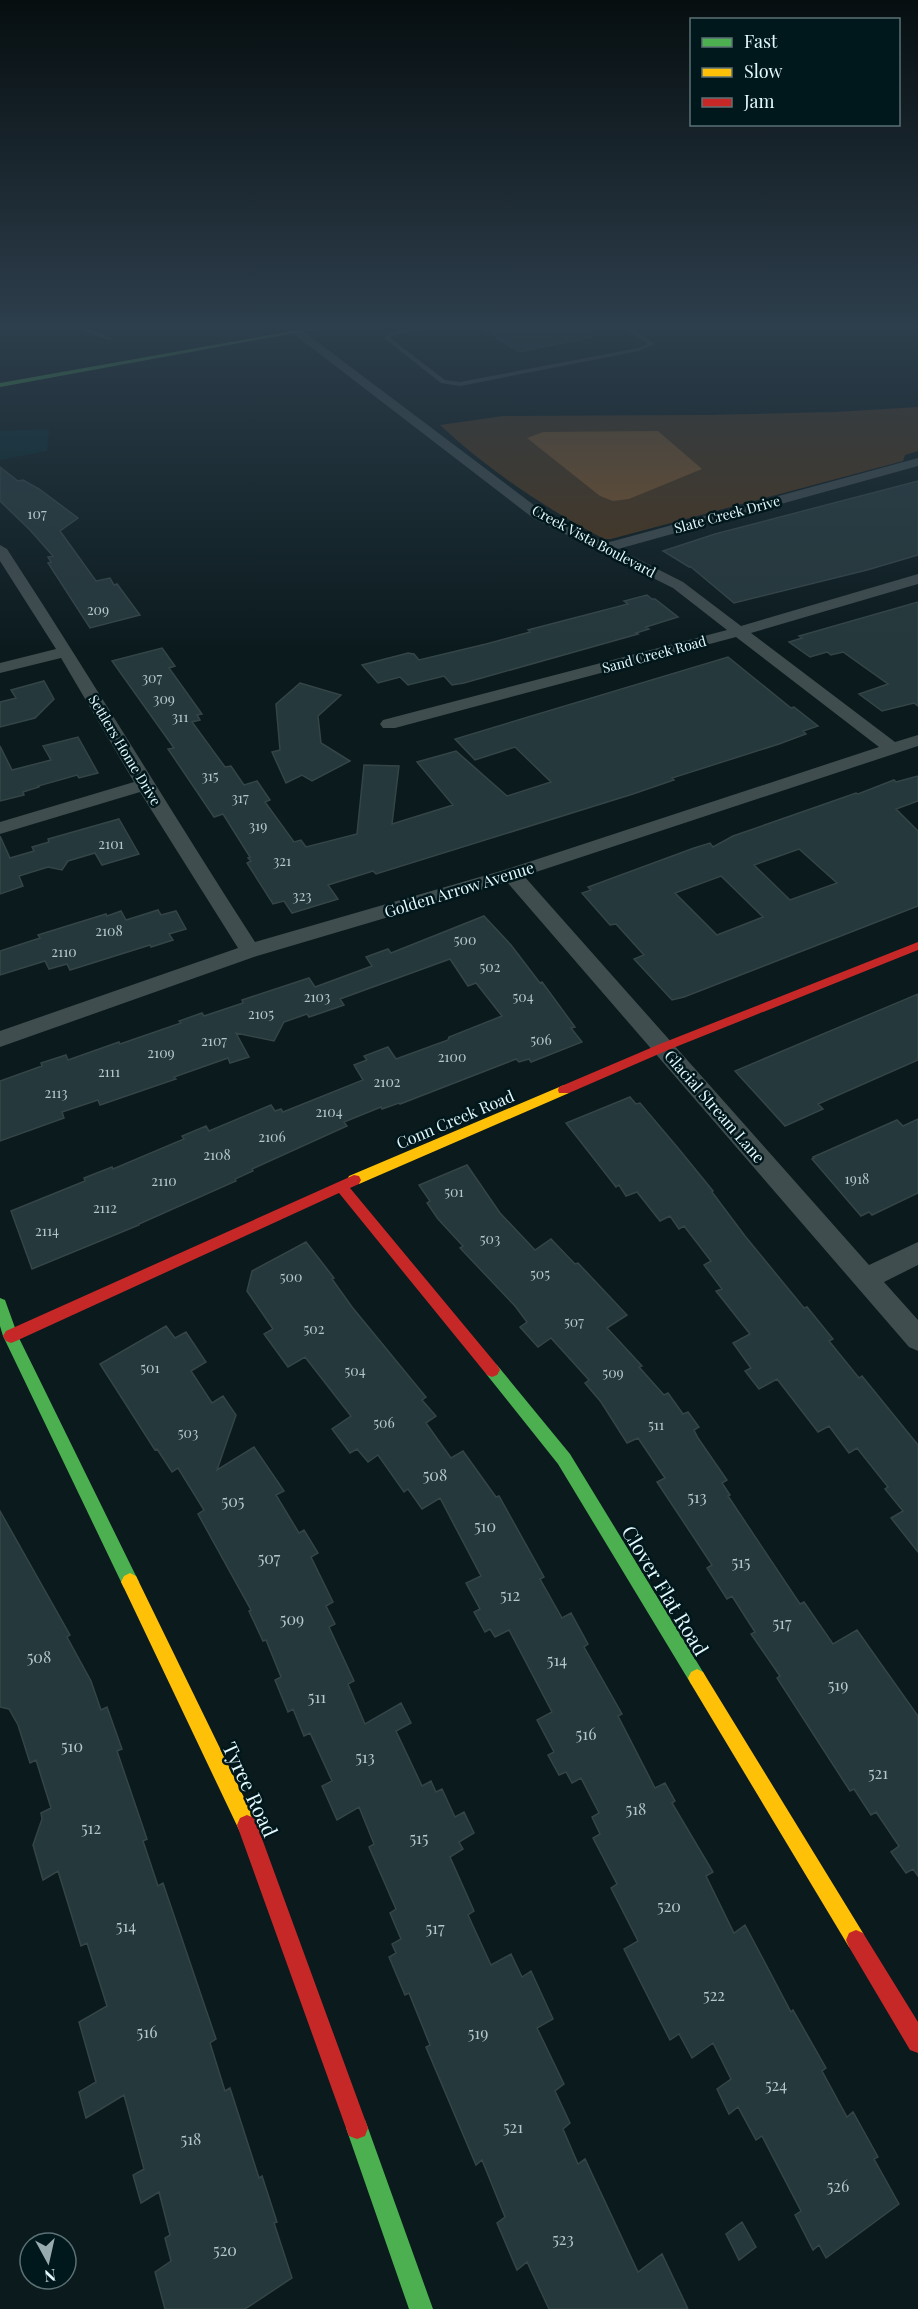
<svg xmlns="http://www.w3.org/2000/svg" width="918" height="2309" font-family="'Playfair Display',serif">
  <rect width="100%" height="100%" fill="#0a1a1d"/>
  <path fill="#02282d" d="M49,429L47,451L0,460V431Z"/>
  <path fill="#4e351a" d="M918,407V451L905,455L903,461L611,539H604C545,508 488,470 440,425L503,416L709,415L835,412Z"/>
  <path fill="#825629" d="M658,431L702,469L629,499L613,501L600,496L527,438L543,432Z"/>
  <path fill="#25383b" stroke="#354547" stroke-width="1.5" fill-rule="evenodd" d="M482,328H591L592,337L519,352Z
    M0,467L18,481L23,480L39,489L78,518L60,531L96,581L110,578L114,585L117,584L140,615L90,628L48,563L51,562L48,557L53,556L30,530L0,501Z
    M918,481V555L867,570L734,603L691,567H689L663,551L715,534Z
    M647,595L652,599H655L678,617L646,627L649,629L636,633L638,634L464,683L452,685L444,676L408,685L400,677L378,683L362,665L408,653L414,654L419,660L486,644L530,632L528,630L628,604L624,601Z
    M918,602V706L914,703L882,711L859,694L888,684L843,652L831,655L827,652L810,657L789,642L802,638L799,636Z
    M162,648L175,666L169,668L202,714L197,715L200,720L192,722L225,767L231,766L244,785L257,781L270,800L265,802L294,842L301,840L306,847L357,834L364,765L399,766L392,824L453,805L417,762L456,751L507,796L551,782L515,747L475,760L455,739L728,657L791,708L794,707L818,726L803,731L806,734L779,744L672,778L674,780L633,794L376,874L373,871L328,885L338,899L292,913L284,901L273,904L247,863L251,861L248,858L250,857L223,814L214,817L168,749L174,748L112,661Z
    M44,681L54,699L35,718L0,727V702L16,698L11,690Z
    M300,683L341,695L318,716L321,743L350,761L312,781L302,775L286,783L272,752L280,750L276,704Z
    M78,737L98,773L79,778L77,775L38,786L39,787L23,792L24,795L0,801V746L12,770L51,760L43,746Z
    M918,776V801L896,809L918,831V906L684,997L672,1000L634,959L644,955L616,924L610,925L582,893L591,890L588,887L694,848L710,843L713,847L733,836L819,806L856,793L858,794L894,780L896,782ZM799,849L837,883L790,900L754,865ZM721,876L761,915L763,917L717,935L675,893Z
    M119,819L139,854L102,865L95,853L68,861L62,870L48,867L19,876L23,886L0,894V836L10,858L34,851L32,847L49,842L48,839Z
    M158,910L161,915L176,911L186,929L169,934L173,940L151,947L150,945L70,970L67,964L49,969L45,961L0,975V951L40,938L38,935L106,914L107,916L121,911L126,920Z
    M484,916L511,945L540,983L542,982L575,1027L571,1028L582,1042L531,1062L529,1059L519,1062L516,1059L400,1104L399,1103L382,1109L381,1107L344,1122L347,1126L252,1169L253,1171L235,1179L236,1181L139,1224V1225L32,1269L11,1211L85,1181L84,1178L112,1167L113,1169L184,1139L182,1136L206,1126L209,1131L271,1105L275,1111L281,1109L283,1112L363,1080L354,1065L367,1060L364,1056L388,1047L396,1059L448,1040L449,1037L502,1016L476,983L468,986L450,959L340,999L344,1005L309,1017L307,1014L284,1022L274,1041L236,1033L249,1057L230,1063L228,1058L174,1077L176,1079L100,1105L98,1100L62,1112L64,1118L0,1141V1081L42,1066L41,1063L66,1055L68,1060L119,1042L120,1044L181,1023L179,1021L202,1013L204,1016L243,1003L242,1000L309,978L315,987L372,966L366,957L388,949L391,953Z
    M918,994V1060L818,1104L823,1109L785,1126L735,1071Z
    M630,1097L636,1104L640,1103L678,1148L713,1191L712,1192L745,1236L804,1308L807,1307L833,1339L829,1341L859,1378L862,1376L918,1445V1552L891,1518L903,1511L885,1489L888,1487L857,1448L849,1453L829,1426L818,1432L777,1379L759,1389L745,1371L751,1368L733,1343L750,1334L716,1291L722,1289L704,1265L711,1261L684,1226L679,1229L670,1216L660,1221L637,1192L626,1196L619,1185L616,1187L566,1123Z
    M918,1119V1193L872,1215L869,1212L861,1216L812,1159L814,1158L813,1157L897,1120L903,1126Z
    M467,1165L500,1213L535,1250L551,1239L575,1264L578,1263L627,1315L607,1328L642,1366L639,1367L664,1395L668,1393L683,1414L688,1412L699,1427L694,1430L698,1438L727,1480L722,1483L730,1495L728,1496L800,1604L804,1602L833,1644L857,1630L918,1716V1876L913,1869L906,1873L891,1852L899,1846L876,1812L871,1815L854,1789L850,1791L777,1678L780,1676L751,1634L755,1632L732,1596L727,1599L707,1568L712,1565L657,1482L665,1478L638,1438L627,1443L601,1402L585,1383L589,1380L551,1338L538,1347L520,1327L527,1322L515,1306L460,1248L463,1246L438,1219L427,1203L430,1201L419,1185Z
    M306,1242L334,1278L332,1279L352,1307L426,1397L422,1400L436,1416L426,1423L451,1458L463,1451L496,1497L499,1496L544,1577L540,1579L562,1618L571,1613L588,1644L584,1647L622,1714L618,1716L655,1788L665,1783L675,1801L672,1803L713,1872L706,1876L734,1933L745,1925L791,2012L793,2010L826,2068L822,2071L847,2117L853,2112L878,2157L874,2159L899,2204L826,2258L819,2245L813,2250L795,2215L801,2211L762,2136L756,2140L738,2107L729,2114L717,2089L731,2079L713,2043L692,2058L679,2034L670,2040L639,1979L624,1949L638,1941L611,1888L617,1884L593,1838L600,1834L592,1817L599,1813L581,1778L572,1783L566,1772L559,1775L548,1755L554,1752L537,1720L552,1712L509,1630L495,1637L490,1629L485,1632L474,1612L480,1609L466,1583L481,1576L440,1498L422,1509L408,1489L404,1492L378,1455L368,1462L357,1449L350,1453L332,1429L351,1416L305,1357L288,1367L264,1334L273,1329L247,1291L252,1271Z
    M166,1326L175,1338L186,1332L206,1362L191,1371L212,1403L223,1396L236,1415L217,1470L254,1447L284,1491L276,1495L299,1533L304,1530L318,1553L311,1557L333,1602L326,1606L335,1624L329,1627L354,1681L348,1684L365,1724L401,1703L411,1723L396,1731L422,1786L431,1781L436,1792L442,1789L455,1817L464,1812L474,1833L459,1842L463,1849L450,1857L474,1911L468,1915L491,1965L511,1954L522,1977L531,1971L553,2019L537,2028L564,2084L555,2091L570,2123L563,2129L578,2164L585,2159L638,2272L662,2254L688,2309H549L527,2262L517,2270L497,2223L505,2217L482,2160L476,2165L426,2047L430,2045L409,1993L405,1995L389,1957L396,1953L392,1944L401,1939L390,1913L396,1909L369,1847L374,1844L359,1807L337,1820L322,1786L332,1781L310,1733L304,1736L293,1709L288,1712L275,1680L281,1677L266,1640L263,1641L249,1611L251,1610L198,1514L204,1510L178,1468L172,1472L157,1449L155,1450L100,1364Z
    M0,1511L70,1635L67,1637L91,1681L101,1710L107,1707L122,1749L117,1751L147,1839L143,1841L158,1886L163,1883L216,2039L210,2043L225,2091L230,2088L259,2178L262,2176L277,2222L274,2223L292,2278L245,2309H165L155,2272L171,2261L165,2238L170,2235L159,2192L141,2203L133,2175L144,2169L124,2095L86,2118L79,2092L96,2082L79,2022L107,2006L87,1943L81,1946L58,1871L43,1880L33,1845L42,1819L41,1813L51,1808L36,1760L30,1763L18,1725L9,1709L0,1707Z
    M742,2222L756,2247L739,2260L726,2234Z"/>
  <g fill="none" stroke-linecap="round" stroke-linejoin="round">
    <path fill="#404d4f" fill-rule="evenodd" d="M79,328H87L113,339L108,340Z
      M415,328H426L393,335L390,338L445,380L460,382L638,348L648,344L624,328H631L655,344L639,351L460,386L441,383L384,338L389,333Z"/>
    <path fill="#404d4f" fill-rule="evenodd" d="M286,328H299L543,512L606,543L918,458V466L618,549L683,582L741,626L918,574V584L751,633L895,742L918,735V746L524,876L869,1265L918,1242V1265L884,1282L918,1320V1351L909,1347L507,882L257,956L0,1047V1031L238,948L140,792L0,834V822L134,782L61,658L0,673V663L56,649L0,561V545L7,549C92,679 171,812 255,942L504,870L879,747L736,637L395,728H383L380,724L383,720L727,630L673,588L533,518Z"/>
    <path fill="#4caf50" fill-rule="evenodd" d="M309,328H322L0,387V383Z
      M0,1298L5,1300L18,1336L136,1576L139,1582L136,1588L130,1591L124,1588L3,1336L0,1326Z
      M492,1363L497,1365L570,1454L703,1672L706,1678L703,1684L697,1687L691,1684L558,1464L487,1375L484,1370L487,1365Z
      M357,2117L365,2120L368,2128L433,2309H409L346,2128L349,2120Z"/>
    <path fill="#ffc107" fill-rule="evenodd" d="M564,1085L569,1087L570,1090L569,1093L359,1184H349L347,1180L349,1176Z
      M130,1573L136,1576L254,1818L257,1825L254,1832L247,1835L240,1832L124,1588L121,1582L124,1576Z
      M697,1669L703,1672L863,1933L866,1940L863,1947L856,1950L849,1947L691,1684L688,1678L691,1672Z"/>
    <path fill="#c62828" fill-rule="evenodd" d="M918,942V950L668,1050L569,1093H559L558,1090L559,1087L660,1044Z
      M354,1175L359,1176L361,1180L359,1184L350,1188L497,1365L500,1370L497,1375L492,1377L487,1375L339,1193L16,1341L11,1343L6,1341L3,1336L6,1331Z
      M247,1815L254,1818L257,1825L368,2128L365,2136L357,2139L349,2136L346,2128L237,1825L240,1818Z
      M856,1930L863,1933L918,2022V2053L910,2050L849,1947L846,1940L849,1933Z"/>
  </g>
  <linearGradient id="sky" x2="0" y2="1"><stop stop-color="#060e10"/><stop offset="0.5" stop-color="#2d3e4c"/><stop offset="1" stop-color="#2d3e4c" stop-opacity="0"/></linearGradient>
  <rect width="918" height="651" fill="url(#sky)"/>
  <g text-anchor="middle" dominant-baseline="central" stroke-width="5" stroke-linejoin="round" paint-order="stroke">
    <g font-size="14" fill="#b4c9cc">
      <text x="37" y="513">107</text>
      <text x="98" y="609">209</text>
      <text x="152" y="677">307</text>
      <text x="164" y="698">309</text>
      <text x="180" y="716">311</text>
      <text x="210" y="775">315</text>
      <text x="240" y="797">317</text>
      <text x="258" y="825">319</text>
      <text x="111" y="843">2101</text>
      <text x="282" y="860">321</text>
      <text x="302" y="895">323</text>
      <text x="109" y="930">2108</text>
      <text x="465" y="939">500</text>
      <text x="64" y="951">2110</text>
      <text x="490" y="966">502</text>
      <text x="317" y="996">2103</text>
      <text x="523" y="996">504</text>
      <text x="261" y="1013">2105</text>
      <text x="541" y="1039">506</text>
      <text x="214" y="1040">2107</text>
      <text x="161" y="1052">2109</text>
      <text x="452" y="1056">2100</text>
      <text x="109" y="1071">2111</text>
      <text x="387" y="1081">2102</text>
      <text x="56" y="1092">2113</text>
      <text x="329" y="1111">2104</text>
      <text x="272" y="1136">2106</text>
      <text x="217" y="1154">2108</text>
      <text x="857" y="1178">1918</text>
      <text x="164" y="1180">2110</text>
      <text x="454" y="1191">501</text>
      <text x="105" y="1207">2112</text>
      <text x="47" y="1230">2114</text>
      <text x="490" y="1238">503</text>
      <text x="540" y="1273">505</text>
      <text x="291" y="1276">500</text>
      <text x="574" y="1321">507</text>
      <text x="314" y="1328">502</text>
      <text x="150" y="1367">501</text>
      <text x="355" y="1370">504</text>
      <text x="613" y="1372">509</text>
      <text x="384" y="1422">506</text>
      <text x="656" y="1424">511</text>
      <text x="188" y="1432">503</text>
    </g>
    <g font-size="14" fill="#e4f9fd" stroke="#00171b">
      <text transform="translate(727 514) rotate(-15)">Slate Creek Drive</text>
      <text transform="translate(594 541) rotate(28)">Creek Vista Boulevard</text>
      <text transform="translate(654 654) rotate(-15)">Sand Creek Road</text>
      <text transform="translate(125 750) rotate(59)">Settlers Home Drive</text>
    </g>
    <g font-size="16" fill="#e4f9fd" stroke="#00171b">
      <text transform="translate(459 889) rotate(-17)">Golden Arrow Avenue</text>
      <text transform="translate(715 1106) rotate(49)">Glacial Stream Lane</text>
      <text transform="translate(455 1119) rotate(-23)">Conn Creek Road</text>
    </g>
    <g font-size="16" fill="#b4c9cc">
      <text x="435" y="1474">508</text>
      <text x="697" y="1496">513</text>
      <text x="233" y="1500">505</text>
      <text x="485" y="1525">510</text>
      <text x="269" y="1557">507</text>
      <text x="741" y="1561">515</text>
      <text x="510" y="1594">512</text>
      <text x="292" y="1618">509</text>
      <text x="782" y="1622">517</text>
      <text x="39" y="1656">508</text>
      <text x="557" y="1659">514</text>
      <text x="838" y="1684">519</text>
      <text x="317" y="1696">511</text>
      <text x="586" y="1733">516</text>
      <text x="72" y="1745">510</text>
      <text x="365" y="1756">513</text>
      <text x="878" y="1772">521</text>
      <text x="636" y="1808">518</text>
      <text x="91" y="1827">512</text>
      <text x="419" y="1837">515</text>
      <text x="669" y="1905">520</text>
      <text x="126" y="1925">514</text>
      <text x="435" y="1927">517</text>
      <text x="714" y="1994">522</text>
      <text x="147" y="2031">516</text>
      <text x="478" y="2032">519</text>
      <text x="776" y="2084">524</text>
      <text x="513" y="2126">521</text>
      <text x="191" y="2138">518</text>
      <text x="838" y="2185">526</text>
      <text x="563" y="2238">523</text>
      <text x="225" y="2249">520</text>
    </g>
    <g font-size="20" fill="#e4f9fd" stroke="#00171b">
      <text transform="translate(666 1590) rotate(59)">Clover Flat Road</text>
      <text transform="translate(251 1789) rotate(65)">Tyree Road</text>
    </g>
  </g>
  <rect x="690" y="18" width="210" height="108" fill="#00171b" stroke="#5b7175" stroke-width="1.5"/>
  <rect x="702" y="38" width="30" height="9" fill="#4caf50" stroke="#5b7175" stroke-width="1.5"/>
  <text x="744" y="48" font-size="18" fill="#e4f9fd">Fast</text>
  <rect x="702" y="68" width="30" height="9" fill="#ffc107" stroke="#5b7175" stroke-width="1.5"/>
  <text x="744" y="78" font-size="18" fill="#e4f9fd">Slow</text>
  <rect x="702" y="98" width="30" height="9" fill="#c62828" stroke="#5b7175" stroke-width="1.5"/>
  <text x="744" y="108" font-size="18" fill="#e4f9fd">Jam</text>
  <g transform="translate(48 2261) rotate(172)"><circle r="28" fill="#00171b" stroke="#5b7175" stroke-width="1.5"/>
  <path d="M0-4.5L10 22L0 15L-10 22Z" fill="#98abaf"/>
  <text y="-9" font-size="16" font-weight="bold" text-anchor="middle" fill="#e4f9fd">N</text>
  </g>
</svg>
